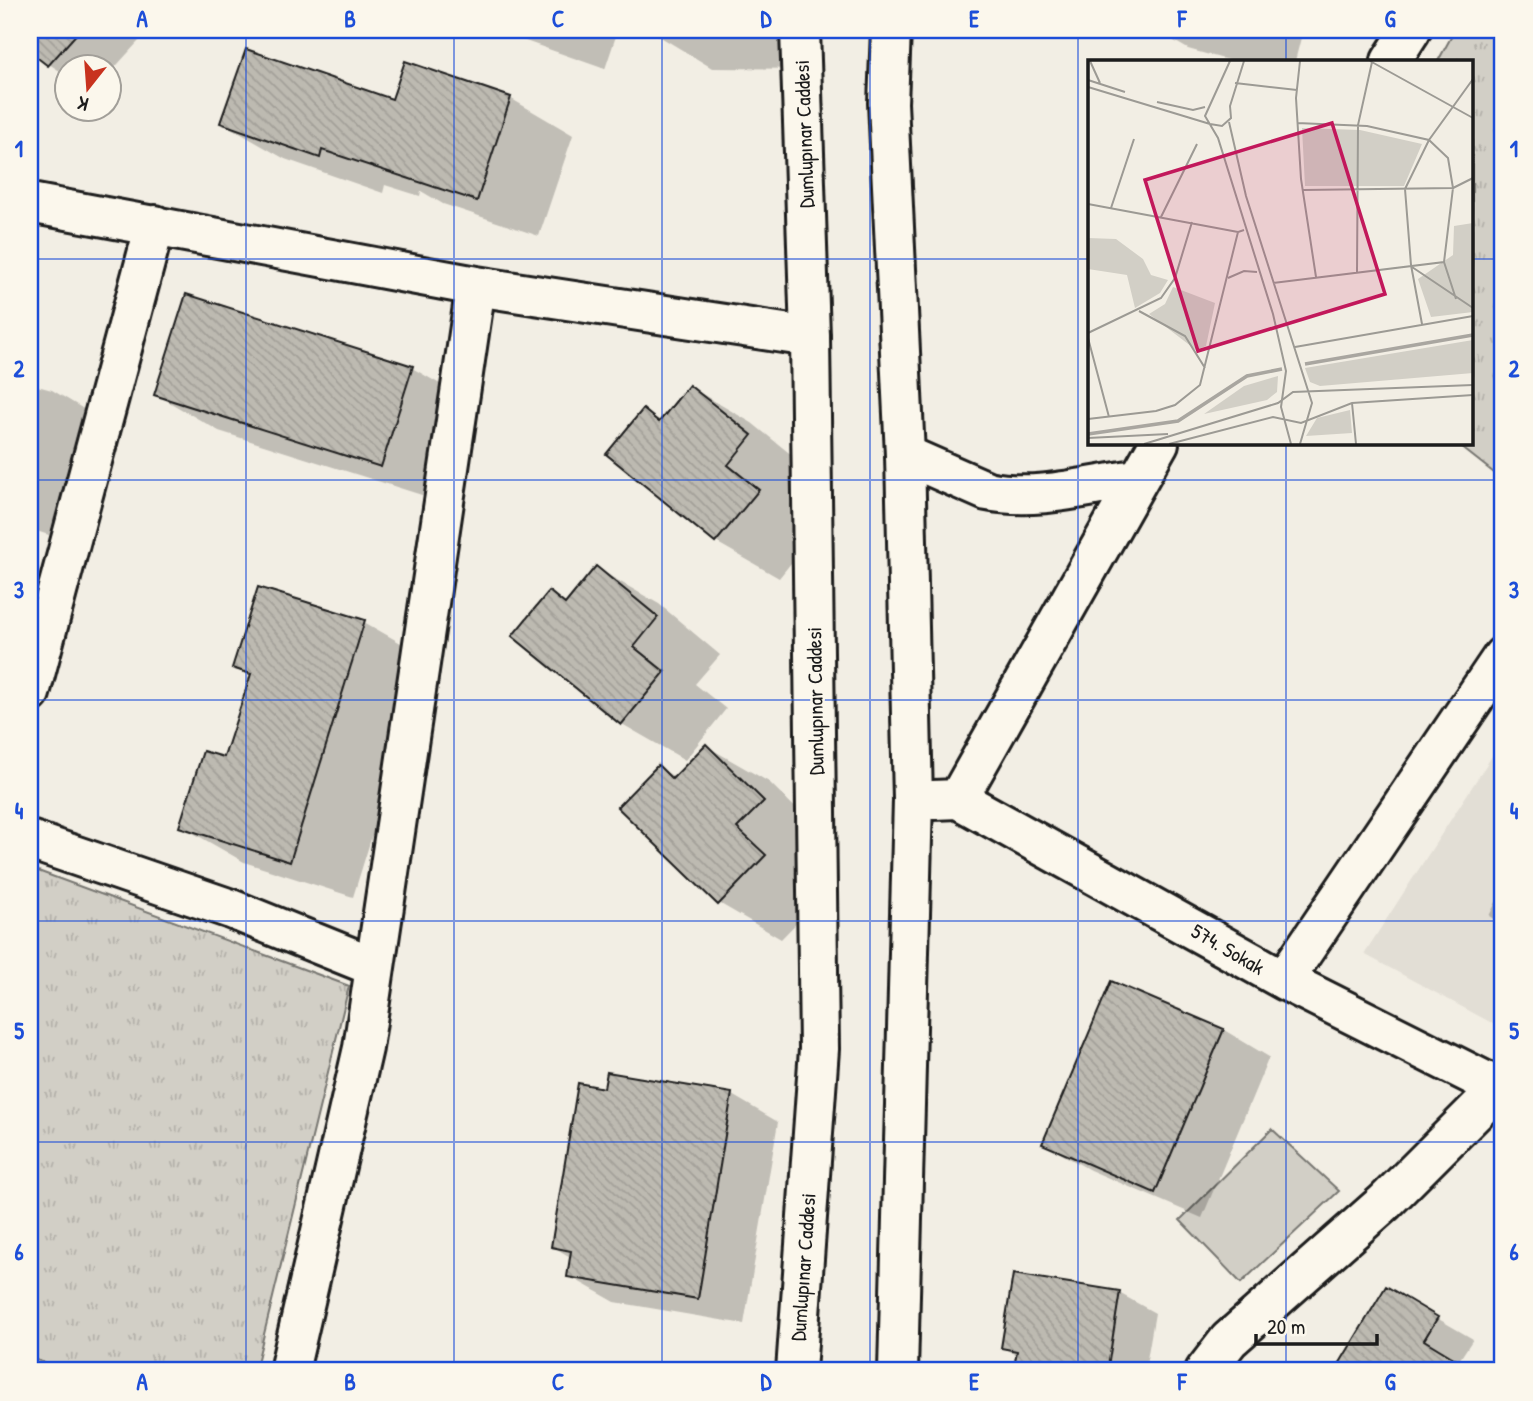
<svg xmlns="http://www.w3.org/2000/svg" width="1533" height="1401" font-family="'Patrick Hand',sans-serif">
  <defs>
    <pattern id="grass-tufts" width="24" height="20" patternUnits="userSpaceOnUse" patternTransform="scale(1.75)"><rect width="24" height="20" fill="#d2cfc6"/><path d="M3 7l-1-3M5 7V3M7 7l1-3M15 17l-1-3M17 17v-4M19 17l1-3" fill="none" stroke="#b4b1aa"/></pattern>
    <pattern id="building-back-hatch" width="6" height="6" patternUnits="userSpaceOnUse" patternTransform="scale(1.75)"><rect width="6" height="6" fill="#bdbab1"/><path d="M-1 5l2 2M0 0l6 6M5-1l2 2" fill="none" stroke="#a29f98"/></pattern>
  </defs>
  <rect width="100%" height="100%" fill="#f2eee4"/>
  <filter id="ink" filterUnits="userSpaceOnUse"><feTurbulence type="fractalNoise" baseFrequency=".0143" numOctaves="2"/><feDisplacementMap in="SourceGraphic" scale="14" xChannelSelector="R" yChannelSelector="G"/><feConvolveMatrix kernelMatrix="1 2 1 2 8 2 1 2 1" color-interpolation-filters="sRGB"/></filter>
  <g filter="url(#ink)">
    <path fill="#e2ded5" d="M1503,739V1029L1364,954Z"/>
    <path fill="url(#grass-tufts)" stroke="#777671" stroke-width="2" d="M1455,30H1503V480L1456,443H1472V61H1438Z
      M30,868L349,986L255,1371H69L30,1358Z"/>
    <path fill="#d2cfc6" stroke="#777671" stroke-width="2" d="M1272,1129L1339,1191L1241,1283L1180,1220Z"/>
    <path fill="#0003" d="M30,30H146L148,31L108,75V66H66V75L49,64L30,49Z
      M494,30H618L605,69Z
      M649,30H822V69L712,68Z
      M1155,30H1303L1295,61H1231L1188,49Z
      M510,98L573,135L539,236L443,204L421,191L420,196L385,185L383,193L285,159L222,123L399,112Z
      M412,368L475,404L444,502L219,431L157,395Z
      M30,384L52,390L87,411L49,535L30,529Z
      M690,387L752,423L814,473L790,502L820,527L779,578L716,542L644,411L661,421Z
      M596,568L659,604L720,655L695,684L726,709L685,760L622,724L549,593L567,604Z
      M364,622L427,658L353,897L244,862L181,826L226,759L252,677L235,667Z
      M706,746L769,782L826,838L827,892L781,939L719,903L658,767L676,778Z
      M1503,888V925L1489,916Z
      M1112,983L1224,1030L1269,1057L1202,1218L1090,1170L1044,1144Z
      M608,1074L732,1095L778,1122L744,1324L615,1302L569,1276L572,1258L552,1246Z
      M1387,1289L1473,1339L1458,1362L1473,1371H1337Z
      M1119,1293L1155,1313L1145,1371H1015L1018,1356L1003,1348Z"/>
    <path fill="url(#building-back-hatch)" stroke="#1c1c1c" stroke-width="2" d="M30,30H80L48,66L30,52Z
      M246,49L392,99L405,61L511,97L477,201L322,150L320,158L220,123Z
      M186,294L413,366L381,467L154,395Z
      M689,385L752,435L728,465L759,490L715,543L606,454L643,409L659,422Z
      M596,566L658,617L634,647L665,672L621,725L512,636L549,591L565,604Z
      M258,587L365,620L290,862L179,827L203,751L224,757L251,674L232,668Z
      M706,744L764,801L737,828L766,855L718,905L617,807L658,765L672,779Z
      M1111,981L1224,1029L1155,1193L1042,1144Z
      M607,1072L732,1093L698,1299L567,1277L571,1251L551,1247L578,1083L604,1088Z
      M1013,1274L1120,1291L1108,1367L1096,1366V1371H1013L1017,1351L1001,1348Z
      M1386,1286L1438,1317L1424,1340L1475,1371H1335Z"/>
    <g fill="none" stroke-linecap="round" stroke-linejoin="round">
      <defs>
        <path id="minor" d="M1391,61L1411,30
          M30,203L476,286L810,337
          M905,455L987,491C1036,501 1087,486 1136,479
          M30,693L155,225
          M958,799L1284,980L1503,1090
          M933,800L958,799L1159,443
          M30,840L231,909L375,967
          M1284,980L1503,656
          M289,1371L363,1048L476,286
          M1205,1371L1229,1340L1385,1202L1499,1088"/>
        <path id="secondary" d="M891,30L888,103L905,455L913,800L898,1371
          M796,1371L819,1049L810,337L800,30"/>
      </defs>
      <use href="#minor" stroke="#1c1c1c" stroke-width="44"/>
      <use href="#secondary" stroke="#1c1c1c" stroke-width="44"/>
      <use href="#minor" stroke="#fbf7ec" stroke-width="38"/>
      <use href="#secondary" stroke="#fbf7ec" stroke-width="38"/>
    </g>
  </g>
  <path fill="none" stroke="#1d4ed8" stroke-width="2" stroke-opacity="0.55" d="M246,30V1371M454,30V1371M662,30V1371M870,30V1371M1078,30V1371M1286,30V61M30,259H1090M1472,259H1503M1286,443V1371M30,480H1503M30,700H1503M30,921H1503M30,1142H1503"/>
  <g text-anchor="middle" dominant-baseline="central" stroke-width="5" stroke-linejoin="round" paint-order="stroke">
    <g font-size="21" fill="#1c1c1c" stroke="#fbf7ec">
      <text transform="translate(804 134) rotate(-92)">Dumlupınar Caddesi</text>
      <text transform="translate(815 701) rotate(-91)">Dumlupınar Caddesi</text>
      <text transform="translate(1228 949) rotate(30)">574. Sokak</text>
      <text transform="translate(803 1267) rotate(-86)">Dumlupınar Caddesi</text>
    </g>
  </g>
  <g transform="translate(1088 60)">
    <rect width="385" height="385" fill="#f2eee4"/>
    <path d="M214,68L272,70L334,84L316,126H217ZM385,163V252L343,257L330,219L365,195L366,166ZM0,178L28,179L55,199L63,215L80,220L72,233L47,248L39,215L0,209ZM85,227L127,243L118,286L108,290L61,254L77,244ZM385,280V313L232,326L222,322L217,308ZM190,316L189,332L179,340L116,354L156,326ZM262,350L264,373L218,376L229,358Z" fill="#d2cfc6"/>
    <path fill="none" stroke="#a9a6a0" stroke-width="3.5" d="M217,304L385,275M0,374L90,361L159,316L194,309"/>
    <path fill="none" stroke="#9c9a94" stroke-width="2" d="M2,1L12,23M142,1L117,56L130,78L185,254L198,311L193,347L203,384M212,1L208,38L213,119L228,217M282,1L385,58M0,20L37,32M147,23L209,30M0,27L122,64M69,42L105,50L117,47M141,62L158,136L224,343L212,384M209,63L279,66L341,80L360,98L365,128L215,130M122,64L134,66L143,58L142,46L156,1M0,144L150,172M23,148L46,79M73,157L109,84M356,202L368,239M324,207L385,248M269,212L270,65L284,2M140,218L156,211L169,212M185,223L356,202L365,128L385,118M51,251L97,276L117,308M334,264L323,205L317,129L341,80L385,19M0,273L73,238L87,218L104,162M0,278L21,357M207,287L385,256M264,343L268,384M0,359L68,351L87,345L112,325L150,172L156,170M0,378L80,374M56,384L190,343L205,332L385,325M81,384L185,357L213,363L264,343L385,335"/>
    <path fill="#c2185b" fill-opacity="0.15" stroke="#c2185b" stroke-width="3.5" d="M244,63L297,234L110,291L57,120Z"/>
    <rect width="385" height="385" fill="none" stroke="#1c1c1c" stroke-width="3.5"/>
  </g>
  <rect width="1533" height="1401" fill="none" stroke="#fbf7ec" stroke-width="77"/>
  <g transform="translate(88 88) rotate(197)"><circle r="33" fill="#fbf7ec" stroke="#a29f99" stroke-width="2"/>
  <path d="M0-5L12 26L0 18L-12 26Z" fill="#c8321e"/>
  <text y="-10" font-size="19" font-weight="bold" text-anchor="middle" fill="#1c1c1c">K</text>
  </g>
  <path d="M1256 1334v10h121v-10" fill="none" stroke="#1c1c1c" stroke-width="3.5"/>
  <text x="1267" y="1334" font-size="21" fill="#1c1c1c" stroke="#fbf7ec" stroke-width="5" paint-order="stroke">20 m</text>
  <rect x="38" y="38" width="1456" height="1324" fill="none" stroke="#1d4ed8" stroke-width="2.5"/>
  <g font-size="23" text-anchor="middle" font-weight="bold" fill="#1d4ed8">
    <text x="142" y="27">A</text>
    <text x="350" y="27">B</text>
    <text x="558" y="27">C</text>
    <text x="766" y="27">D</text>
    <text x="974" y="27">E</text>
    <text x="1182" y="27">F</text>
    <text x="1390" y="27">G</text>
    <text x="19" y="157">1</text>
    <text x="1514" y="157">1</text>
    <text x="19" y="377">2</text>
    <text x="1514" y="377">2</text>
    <text x="19" y="598">3</text>
    <text x="1514" y="598">3</text>
    <text x="19" y="819">4</text>
    <text x="1514" y="819">4</text>
    <text x="19" y="1039">5</text>
    <text x="1514" y="1039">5</text>
    <text x="19" y="1260">6</text>
    <text x="1514" y="1260">6</text>
    <text x="142" y="1390">A</text>
    <text x="350" y="1390">B</text>
    <text x="558" y="1390">C</text>
    <text x="766" y="1390">D</text>
    <text x="974" y="1390">E</text>
    <text x="1182" y="1390">F</text>
    <text x="1390" y="1390">G</text>
  </g>
</svg>
